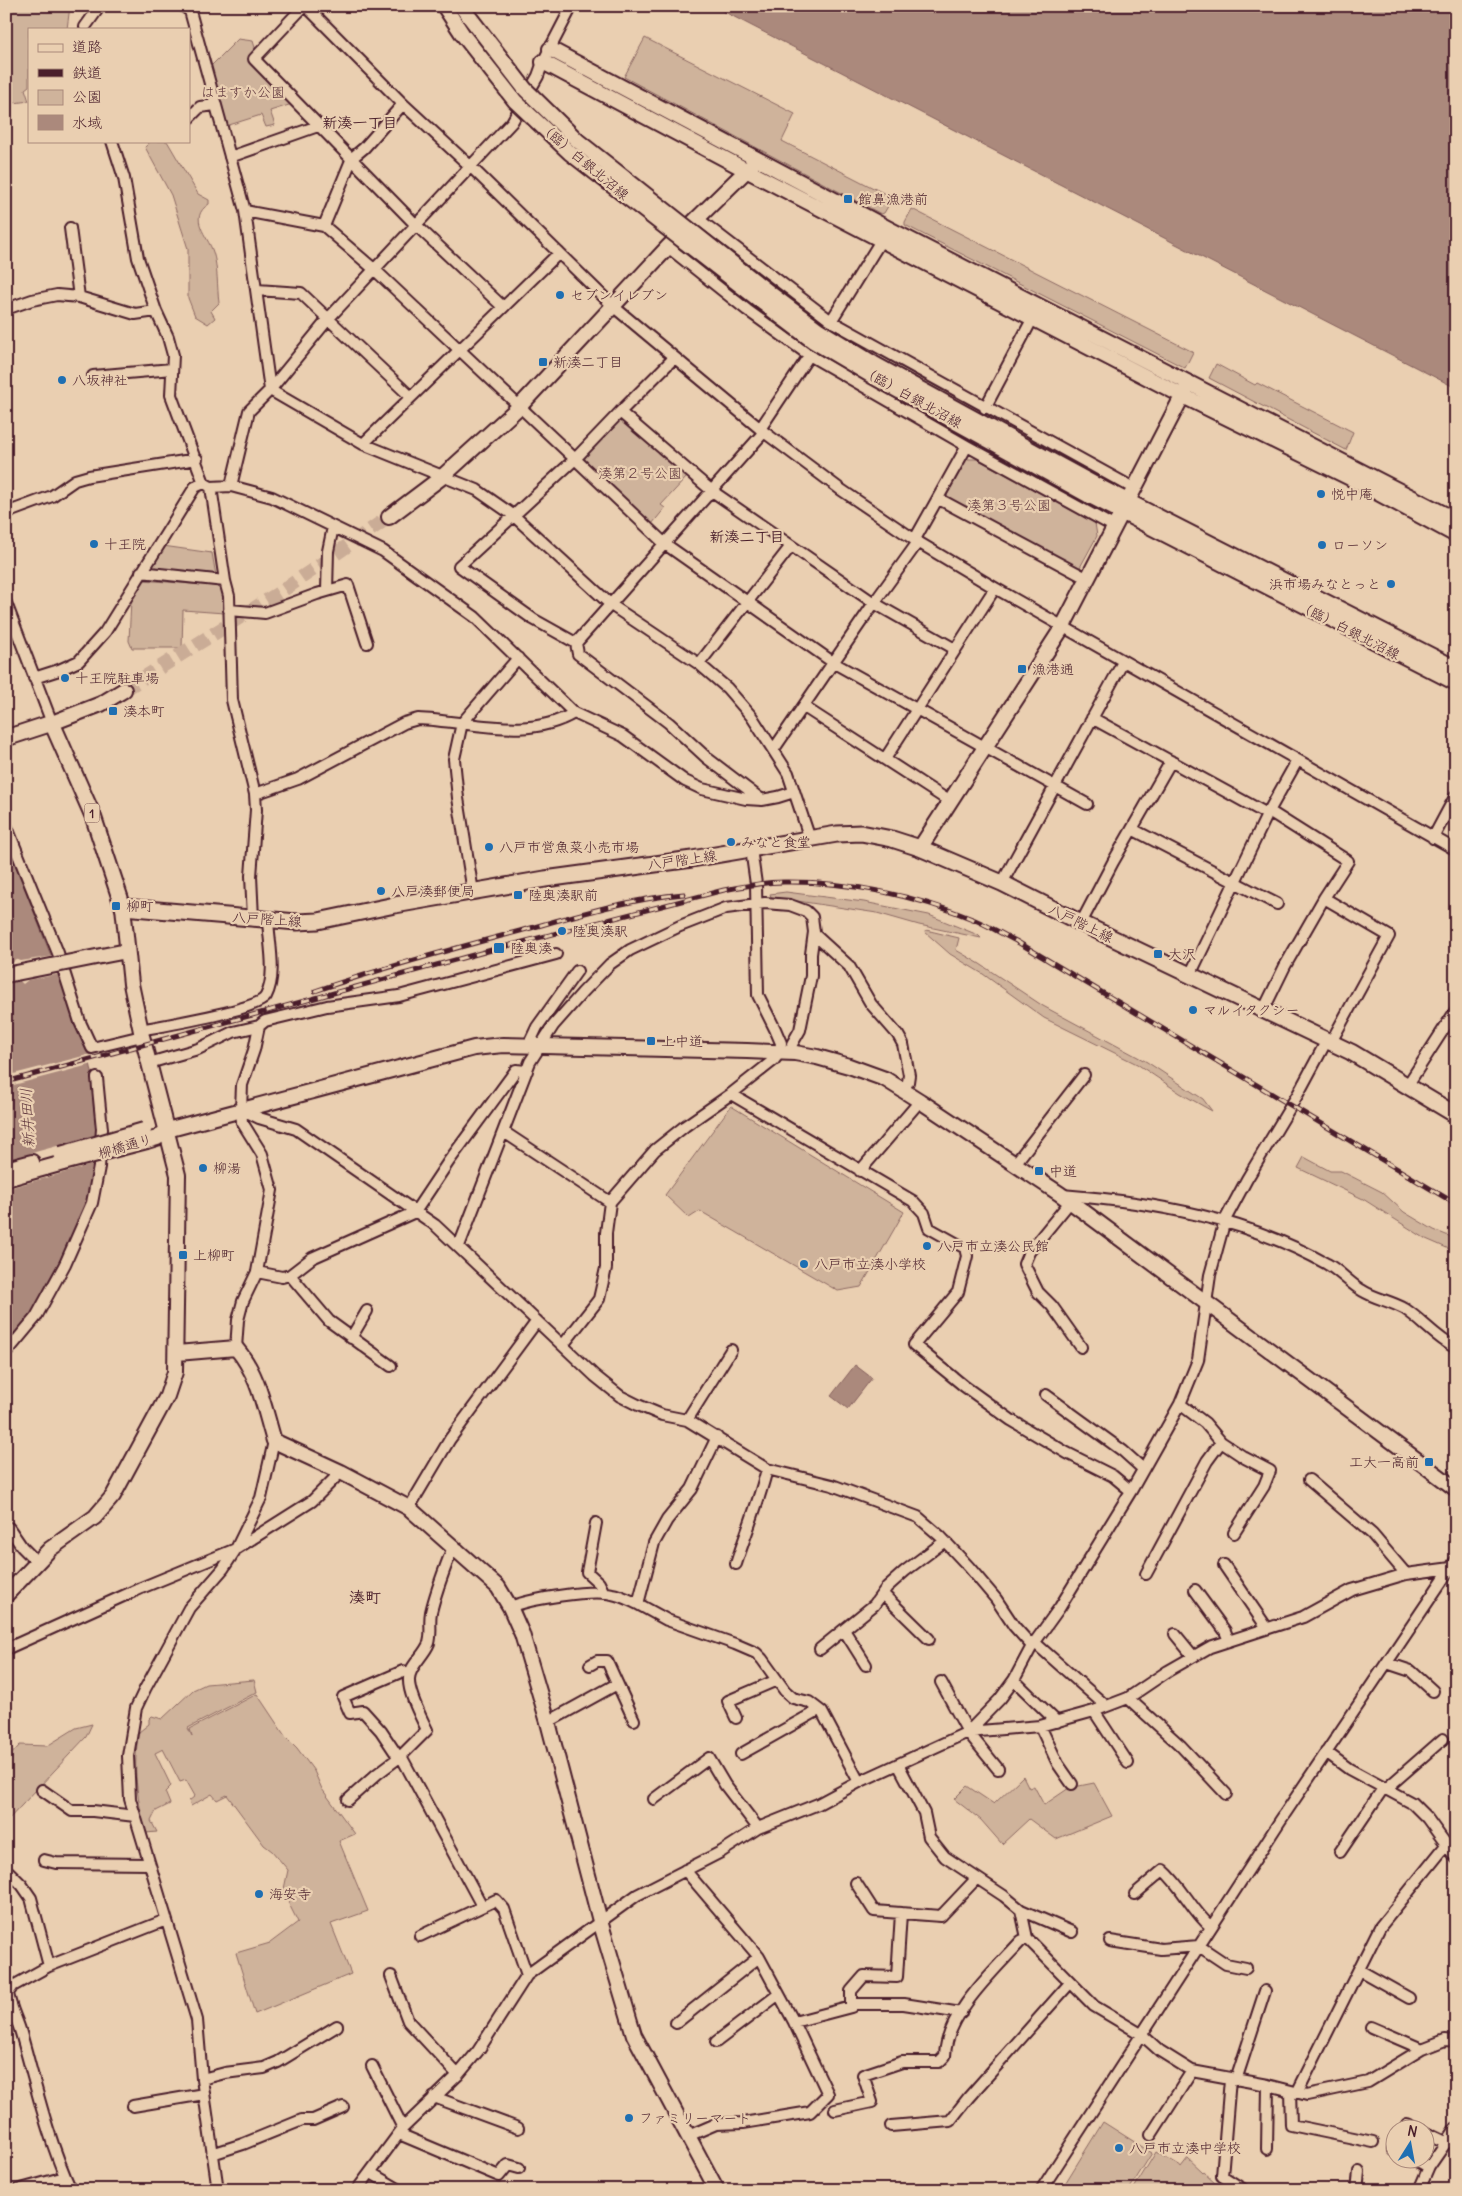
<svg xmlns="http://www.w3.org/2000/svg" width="1462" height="2196" font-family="Delius,'Klee One',sans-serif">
  <rect width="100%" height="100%" fill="#eacfb1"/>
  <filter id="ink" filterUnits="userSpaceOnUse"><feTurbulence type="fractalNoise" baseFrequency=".02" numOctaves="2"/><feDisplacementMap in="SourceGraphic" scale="10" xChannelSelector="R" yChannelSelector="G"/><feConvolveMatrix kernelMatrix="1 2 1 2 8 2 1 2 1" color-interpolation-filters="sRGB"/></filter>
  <g filter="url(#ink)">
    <path fill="#cfb39b" stroke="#8c6963" d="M6,6H70L67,29H29V86L25,89L29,101L6,104Z
      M645,38L795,114L782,141L893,198L884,213L881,214L624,77Z
      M238,39L253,41L256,51L249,59L292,104L270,111L275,125L266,127L261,115L226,126L210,67Z
      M151,141H167L198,194L209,200V204C187,218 208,236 213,252C218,267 217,287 219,303L211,311L215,318L208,324L195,316L188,298V249L171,195L145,147Z
      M912,209L1193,352L1185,368L905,225V222Z
      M1216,364L1255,385L1257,383L1353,432L1346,450L1209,378Z
      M617,421H624L687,477L661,505L665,508L652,524L585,460V453Z
      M967,459H977L1095,523L1097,536L1078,571L945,499Z
      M163,546L212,553L216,576L147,570Z
      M143,580L216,586L223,590L224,613L183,610L182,648H132L129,641L131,600Z
      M786,892L864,902L929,915L978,935L981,938L919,925L877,913L771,897L770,894Z
      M926,930L959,938L956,950L980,964L1043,1006L1147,1062L1203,1099L1212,1111L1180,1093L1137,1064L1044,1018L983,974L950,954L925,932Z
      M731,1106L904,1212L861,1287L838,1291L700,1211L689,1218L665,1195Z
      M1304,1157L1330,1171H1341L1382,1192L1404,1212L1434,1230L1456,1239V1252L1426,1239L1363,1199L1298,1168Z
      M254,1680L257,1692L188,1728L192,1736L190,1729L257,1694L285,1736L297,1748L314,1771L322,1789L355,1834L339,1841L368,1911L331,1924L351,1974L255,2014L236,1953L270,1943L298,1922L288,1902L284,1889L288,1870L272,1851L264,1845L227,1795L217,1800L212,1794L191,1806L189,1801L195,1796L186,1780L180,1782L163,1749L155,1753L171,1786L165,1792L170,1804L156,1811L151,1821L157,1832L146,1833C137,1798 132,1768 139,1732L149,1724V1719L152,1716L162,1719L193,1690L206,1684Z
      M92,1724L86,1737L6,1822V1760L20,1745L47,1746L76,1728Z
      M1023,1776L1029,1788L1034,1786L1044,1805L1069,1788L1094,1783L1112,1816L1056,1839L1029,1819L1002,1844L981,1820L954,1799L967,1786L994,1804Z
      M1103,2122L1152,2153L1129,2190H1061Z
      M1156,2152L1181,2167L1188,2158L1217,2185L1226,2190H1133Z"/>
    <path fill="#ab897c" stroke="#845f5c" d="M713,6H1456V388Z
      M6,841L87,1048L93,1077L100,1127L89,1201L33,1314L6,1345Z
      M855,1365L872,1378L848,1409L831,1396Z"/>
    <path fill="#eacfb1" d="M54,956L61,974L28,980L23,984L20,981L6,984V965L13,963L15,959L21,961Z
      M91,1054L93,1064L6,1087V1076Z
      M101,1134L99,1163L6,1189V1160Z"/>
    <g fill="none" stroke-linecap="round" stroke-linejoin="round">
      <path stroke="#caac96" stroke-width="14" stroke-dasharray="14 7" stroke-linecap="butt" d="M124,690L282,591L389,517"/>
      <defs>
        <path id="street" d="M183,6L190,11L245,211L270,390
          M304,6L254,59L417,226L502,306
          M306,6L403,104L470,166L614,307L764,432L840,489L918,542L995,588L1456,850
          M85,27L100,6
          M189,118L200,107L215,105
          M112,141L124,178L138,258L156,311L168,337L173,355L171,395L204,483L211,487L225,581L229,596L232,700L255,794L256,810L251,876L253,918
          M230,157L318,126
          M245,211L324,226L375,270L665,544L834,663L1087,804
          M697,218L831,321L1135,489
          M324,226L352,158L364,148L403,104
          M70,228L79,297
          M668,247L747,310L809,355L967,446L1115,527
          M257,290L301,293L411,397
          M6,309L32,300L57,295L79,297L135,314L156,311
          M828,326L885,234
          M93,376L172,369
          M270,390L363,444L477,490L513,515L611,605L699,664L727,688L752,717L788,773L810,839
          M985,408L1035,314
          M620,412L674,358
          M760,429L812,351
          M764,432L576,643L578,654L669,723L707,758L762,800L778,797L794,792
          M363,444L559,253
          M231,486L249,411L270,390L329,318L512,122L538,76L543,62L572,6
          M211,487L231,486L272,497L383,551L475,617L574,713L623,736L685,781L702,789L746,799L762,800
          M939,499L1088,579
          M6,513L52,496L75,480L89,476L197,459
          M915,539L967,446
          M141,572L225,581
          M327,591L328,551L333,527
          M6,603L52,723
          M229,610L265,613L317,594L348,585L367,643
          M576,643L533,619L459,566L574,460L620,412L712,491L874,603L955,649
          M699,664L791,546
          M34,678L59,670L79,661L105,632L195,487L204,483
          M804,707L949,801
          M1092,718L1267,814
          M774,749L874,603L918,542
          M885,759L995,588
          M255,794L298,779L404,723L418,719C470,721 527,741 574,713
          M6,825L58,953L80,1022L92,1048L142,1036
          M1132,829L1277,904
          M1433,838L1456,795
          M1002,883L1123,662
          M473,892L458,798L454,759L462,723L518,658
          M1324,898L1389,936L1331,1042
          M1081,923L1113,862L1171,761
          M815,935L849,966L871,1004L898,1035L903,1044L909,1075L908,1082L903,1090
          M1190,975L1269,811L1297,761
          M1263,1011L1285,966L1324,898L1348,861L1269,811
          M140,1030C160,1026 259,1010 266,996C277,975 269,943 268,920
          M528,1046L537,1027L577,971
          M149,1063L198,1049L233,1032L259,1026
          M1407,1086L1456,1010
          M731,1094L913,1201L924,1213L929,1228L965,1248L967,1256L958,1292L914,1345L964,1386L1011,1420L1067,1453L1113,1476L1131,1491
          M241,1109L259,1118L296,1129L435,1225L595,1376L620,1396L638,1405L662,1415L687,1420L767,1469L832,1485L918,1517L940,1536L969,1567L996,1599L1014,1626L1032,1646L1014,1680L1000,1699L968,1732L859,1782L818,1804L758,1828L721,1852L637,1895L527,1975L478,2051L458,2075L403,2128L357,2190
          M504,1132L610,1202
          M1014,1165L1084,1075
          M860,1171L920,1101
          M1062,1195C1153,1202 1246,1218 1327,1264C1340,1271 1350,1284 1363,1291C1376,1299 1391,1301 1405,1309C1423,1321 1436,1338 1456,1348
          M1070,1202L1029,1252L1024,1264L1038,1292L1052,1306L1081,1347
          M459,1246L530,1062L553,1026L582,993L610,964L630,950L680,926L726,908L765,903L790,905L806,911L812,917L814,932L811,954V976L800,1030L792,1044
          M257,1272L282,1277L290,1275L312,1258L415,1212L449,1161L516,1070L527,1071
          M290,1275L329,1321L391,1366
          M351,1338L367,1311
          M563,1345L599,1299L606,1268V1233L610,1202L655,1150L685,1126L731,1094L774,1060L780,1052L781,1043L775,1029L758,995L756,884L751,849
          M236,1348L238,1320L243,1301L257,1272L272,1190L262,1154L242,1122L241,1109L242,1085L254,1050L259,1026L265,1021L327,1006L399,996L556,954
          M6,1353L36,1317L65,1264L92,1203L99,1167L102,1129L97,1078
          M1046,1395L1123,1451L1143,1469
          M1180,1404L1205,1423L1221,1442L1245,1458L1270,1471L1264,1486L1234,1533
          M687,1420L731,1350
          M717,1437L692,1489L667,1520L654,1543L638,1604L667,1620L735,1644L756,1653L762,1659L785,1691L793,1698L809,1702L822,1712L859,1782
          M1309,1480L1372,1534L1406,1574
          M409,1508L450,1439L537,1321
          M596,1523L587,1572L599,1583L604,1593
          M9,1528L22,1547L37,1562
          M736,1564C746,1532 759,1502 767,1469
          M1224,1565L1267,1628
          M1146,1574L1207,1461L1221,1442
          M1195,1590L1225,1631L1229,1641
          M883,1594L929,1639
          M510,1607C531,1599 590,1589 612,1594C620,1595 629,1600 638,1604
          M844,1630L866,1665
          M1175,1634L1193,1656
          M1034,1642L1106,1706
          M1032,1646L1060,1607L1131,1491L1180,1404L1198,1360L1210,1275L1225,1220L1247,1179L1298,1094L1327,1040
          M6,1649L141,1588L236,1549L312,1501L341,1472
          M820,1649L874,1605L887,1587L905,1571L945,1541
          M1387,1663L1411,1671L1433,1691
          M590,1665L597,1661H607L634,1720
          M1014,1680L1057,1722
          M941,1682L968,1732L998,1769
          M1128,1698L1181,1746L1226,1794
          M1094,1711L1128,1763
          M736,1718L728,1701L777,1680
          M548,1722L617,1684
          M1040,1726L1058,1764L1072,1784
          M968,1732L1040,1726L1094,1711L1128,1698L1168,1671L1210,1647L1303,1617L1352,1590L1406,1574L1451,1568
          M1326,1752L1349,1769L1412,1803L1427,1818L1456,1858
          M741,1754L819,1710
          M401,1756L482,1906
          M399,1758L381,1731L363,1711L350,1713L343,1697L403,1671L410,1674
          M898,1764L924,1813L929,1837L945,1857L1004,1896L1021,1910L1027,1938L1094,2006L1141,2034L1160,2051L1192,2071L1268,2085L1307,2095L1368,2082L1422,2049L1445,2040L1456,2041
          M1387,1788L1443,1739
          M42,1790L72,1811H93L135,1816
          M654,1799L709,1758L725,1785L758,1828
          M348,1800L377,1774L401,1756L427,1730C421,1717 408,1693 409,1679C409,1666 424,1656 429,1643C432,1633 429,1622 431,1612C436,1590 445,1568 453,1547
          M1340,1852L1384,1787
          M44,1860L56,1863L149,1864
          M685,1870L759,1957L794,2022L828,2094L810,2112L743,2123L716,2124L688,2136
          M9,1872L22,1885L31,1898L49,1966
          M856,1883L874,1911L941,1916L976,1879
          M1135,1894L1163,1870C1182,1886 1192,1911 1211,1927
          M1021,1910L1072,1932
          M420,1936L496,1900L504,1909L527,1975
          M1110,1941L1161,1949L1199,1946L1226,1964L1246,1968
          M1359,1970L1409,1998
          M391,1976L408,2021L458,2075
          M851,2004H904L961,2013
          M794,2022L851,2007V1991L864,1976L897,1977L901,1913
          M676,2023L759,1957
          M1371,2027L1422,2049
          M716,2042L779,1994
          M372,2066L403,2128
          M202,2079L225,2073L264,2068L278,2062L337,2026
          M1230,2079L1222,2176L1244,2190
          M1236,2080L1265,1991
          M1290,2091L1291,2125L1373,2142
          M1297,2093L1380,1927L1447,1844
          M434,2097L518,2128
          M133,2106L204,2094
          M835,2110L872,2102L863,2075L902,2062H939L945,2056C946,2014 994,1971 1021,1941L1027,1938
          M1407,2124L1416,2128
          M891,2126L950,2121L968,2098L1070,1983
          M1424,2132L1447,2143
          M399,2134L499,2176L508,2165L519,2168
          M1151,2135L1192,2071
          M1267,2149L1268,2085
          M1394,2149V2150
          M212,2154L243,2144L302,2120H313L343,2107
          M1412,2158L1429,2167
          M371,2173L400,2190
          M311,2189L312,2190
          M17,2190L65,2177
          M71,2190C48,2140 36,2086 21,2033C17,2019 10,2007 8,1993L13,1986L49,1966L166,1920
          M218,2190L202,2079L197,2020L130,1799L128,1756L136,1708L145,1689L189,1608L223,1569L236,1549L261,1498L274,1441
          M1041,2190L1280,1821L1456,1560
          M1357,2190L1359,2172
          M1419,2190L1429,2167L1456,2128"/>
        <path id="secondary" d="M550,49L889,229L1456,520
          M543,62L746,170L1183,396L1350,478L1456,535
          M1094,484L1456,668
          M1088,495L1456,683
          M389,517L442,477L519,407L668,247L752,165
          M52,723L101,704L124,690
          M920,848L1062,628L1186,389
          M101,956L127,951
          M147,1141L157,1138L167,1130L474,1048L503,1045L747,1051L795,1053L817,1057L849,1066L885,1079L920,1101L1060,1194L1122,1240L1456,1489
          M6,1169L32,1162
          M6,1179L63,1163
          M177,1353L236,1348C259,1375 264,1408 274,1441L341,1472L409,1508L498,1587L510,1607L522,1634L548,1722L600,1921L634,2035L717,2190
          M6,1595L50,1549L95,1517L113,1496L167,1396L175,1372L178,1175L142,1036L131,984L123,907"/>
        <path id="primary" d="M6,738L52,723L93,816L123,907L297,922L318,921L395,905L545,879L692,859L837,834L861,833L892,839L920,848L1002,883L1081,923L1351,1052L1456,1115"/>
      </defs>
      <use href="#street" stroke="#4a1f2b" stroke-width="14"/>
      <use href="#secondary" stroke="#4a1f2b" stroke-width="18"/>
      <use href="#primary" stroke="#4a1f2b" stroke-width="19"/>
      <use href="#street" stroke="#eacfb1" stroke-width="10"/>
      <use href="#secondary" stroke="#eacfb1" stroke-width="14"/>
      <use href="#primary" stroke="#eacfb1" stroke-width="15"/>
      <defs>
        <path id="rail" d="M315,991C382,968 451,949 520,931C574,916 628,899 684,894
          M6,1082L499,948L724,890C744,886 764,882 784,882C848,881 917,896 975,920C989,926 1002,934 1016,941L1456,1204"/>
      </defs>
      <use href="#rail" stroke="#4a1f2b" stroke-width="5"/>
      <use href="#rail" stroke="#eacfb1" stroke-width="3" stroke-dasharray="9" stroke-linecap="butt"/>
      <defs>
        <path id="secondary-bridge" d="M444,6L463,35L515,101L570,153L763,303L813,341L872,376L1088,495
          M461,6L525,89L578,141L771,294L819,330L876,365L1094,484
          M6,975L101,956
          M61,1154L144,1130
          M63,1163L147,1141"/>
      </defs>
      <use href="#secondary-bridge" stroke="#4a1f2b" stroke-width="18" stroke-linecap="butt"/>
      <use href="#secondary-bridge" stroke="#eacfb1" stroke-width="14"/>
    </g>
  </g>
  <g fill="#1f6fb2" stroke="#eacfb1" stroke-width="2">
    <rect x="843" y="194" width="10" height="10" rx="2.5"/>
    <circle cx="560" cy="295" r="5"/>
    <rect x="538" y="357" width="10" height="10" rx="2.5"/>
    <circle cx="62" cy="380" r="5"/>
    <circle cx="1321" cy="494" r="5"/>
    <circle cx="94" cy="544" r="5"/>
    <circle cx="1322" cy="545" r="5"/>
    <circle cx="1391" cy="584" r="5"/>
    <rect x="1017" y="664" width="10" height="10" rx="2.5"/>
    <circle cx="65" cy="678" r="5"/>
    <rect x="108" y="706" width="10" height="10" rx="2.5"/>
    <circle cx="731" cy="842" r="5"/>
    <circle cx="489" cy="847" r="5"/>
    <circle cx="381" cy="891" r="5"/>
    <rect x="513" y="890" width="10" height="10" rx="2.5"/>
    <rect x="111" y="901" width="10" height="10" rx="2.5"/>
    <circle cx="562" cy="931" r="5"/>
    <rect x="493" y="942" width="12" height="12" rx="2.5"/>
    <rect x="1153" y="949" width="10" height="10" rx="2.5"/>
    <circle cx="1193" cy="1010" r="5"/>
    <rect x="646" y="1036" width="10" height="10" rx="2.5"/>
    <circle cx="203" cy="1168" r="5"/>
    <rect x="1034" y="1166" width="10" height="10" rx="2.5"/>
    <circle cx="927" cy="1246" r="5"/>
    <rect x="178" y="1250" width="10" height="10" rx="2.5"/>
    <circle cx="804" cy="1264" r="5"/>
    <rect x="1424" y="1457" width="10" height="10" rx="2.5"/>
    <circle cx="259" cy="1894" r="5"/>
    <circle cx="629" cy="2118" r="5"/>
    <circle cx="1119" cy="2148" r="5"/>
  </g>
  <g text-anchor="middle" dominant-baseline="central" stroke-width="4.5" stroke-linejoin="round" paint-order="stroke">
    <rect fill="#eacfb1" stroke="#7a5453" stroke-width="1" x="84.5" y="803.5" width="15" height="19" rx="4"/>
    <g font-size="12" font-weight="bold" fill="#4a1f2b">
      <text x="92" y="813">1</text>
    </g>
    <g font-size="14" fill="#5e353c" stroke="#eacfb1">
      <text x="243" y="92">はますか公園</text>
      <text x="640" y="473">湊第２号公園</text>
      <text x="1009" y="505">湊第３号公園</text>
    </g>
    <g font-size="14" fill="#4a1f2b" stroke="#eacfb1">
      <text transform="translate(584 161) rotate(40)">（臨）白銀北沼線</text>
      <text transform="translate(912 397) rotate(29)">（臨）白銀北沼線</text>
      <text transform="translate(1349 630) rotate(27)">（臨）白銀北沼線</text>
      <text transform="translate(682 860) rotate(-8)">八戸階上線</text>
      <text transform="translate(267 919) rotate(4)">八戸階上線</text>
      <text transform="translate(1081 923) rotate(26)">八戸階上線</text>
      <text transform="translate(125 1146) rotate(-16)">柳橋通り</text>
    </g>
    <g font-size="14" fill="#4a1f2b" stroke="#eacfb1" text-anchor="start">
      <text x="858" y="199">館鼻漁港前</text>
      <text x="570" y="295">セブンイレブン</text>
      <text x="553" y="362">新湊二丁目</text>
      <text x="72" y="380">八坂神社</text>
      <text x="1331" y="494">悦中庵</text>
      <text x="104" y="544">十王院</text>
      <text x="1332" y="545">ローソン</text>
      <text x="1381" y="584" text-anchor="end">浜市場みなとっと</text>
      <text x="1032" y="669">漁港通</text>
      <text x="75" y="678">十王院駐車場</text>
      <text x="123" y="711">湊本町</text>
      <text x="741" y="842">みなと食堂</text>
      <text x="499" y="847">八戸市営魚菜小売市場</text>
      <text x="391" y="891">八戸湊郵便局</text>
      <text x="528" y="895">陸奥湊駅前</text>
      <text x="126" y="906">柳町</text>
      <text x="572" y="931">陸奥湊駅</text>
      <text x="510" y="948">陸奥湊</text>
      <text x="1168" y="954">大沢</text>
      <text x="1203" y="1010">マルイタクシー</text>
      <text x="661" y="1041">上中道</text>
      <text x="213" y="1168">柳湯</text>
      <text x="1049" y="1171">中道</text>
      <text x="937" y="1246">八戸市立湊公民館</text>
      <text x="193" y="1255">上柳町</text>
      <text x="814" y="1264">八戸市立湊小学校</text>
      <text x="1419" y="1462" text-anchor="end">工大一高前</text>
      <text x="269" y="1894">海安寺</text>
      <text x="639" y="2118">ファミリーマート</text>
      <text x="1129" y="2148">八戸市立湊中学校</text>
    </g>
    <g font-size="15" font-weight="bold" fill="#4a1f2b" stroke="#eacfb1">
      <text x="360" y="122">新湊一丁目</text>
      <text x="747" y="536">新湊二丁目</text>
    </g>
    <g font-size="15" font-style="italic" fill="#5d343b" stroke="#eacfb1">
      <text transform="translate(27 1118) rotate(-93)">新井田川</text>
    </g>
    <g font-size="16" font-weight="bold" fill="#4a1f2b" stroke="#eacfb1">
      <text x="365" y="1597">湊町</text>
    </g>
  </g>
  <rect width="1462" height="2196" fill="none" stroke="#eacfb1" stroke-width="25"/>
  <rect x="12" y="12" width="1437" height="2171" fill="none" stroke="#4a1f2b" stroke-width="2" filter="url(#ink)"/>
  <rect x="28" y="28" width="162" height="115" fill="#eacfb1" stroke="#aa897b"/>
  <rect x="38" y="44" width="25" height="8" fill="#eacfb1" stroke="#aa897b"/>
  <text x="72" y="52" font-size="15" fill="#4a1f2b">道路</text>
  <rect x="38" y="69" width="25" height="8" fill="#4a1f2b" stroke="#aa897b"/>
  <text x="72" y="78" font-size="15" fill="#4a1f2b">鉄道</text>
  <rect x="38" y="90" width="25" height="15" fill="#cfb39b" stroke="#aa897b"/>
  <text x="72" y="102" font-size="15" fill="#4a1f2b">公園</text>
  <rect x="38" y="115" width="25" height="15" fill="#ab897c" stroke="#aa897b"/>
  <text x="72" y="128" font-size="15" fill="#4a1f2b">水域</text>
  <g transform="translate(1410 2144) rotate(11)"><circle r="24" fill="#eacfb1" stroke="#aa897b"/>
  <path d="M0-4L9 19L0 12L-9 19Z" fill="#1f6fb2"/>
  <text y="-8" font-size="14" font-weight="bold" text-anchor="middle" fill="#4a1f2b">N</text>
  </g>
</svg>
